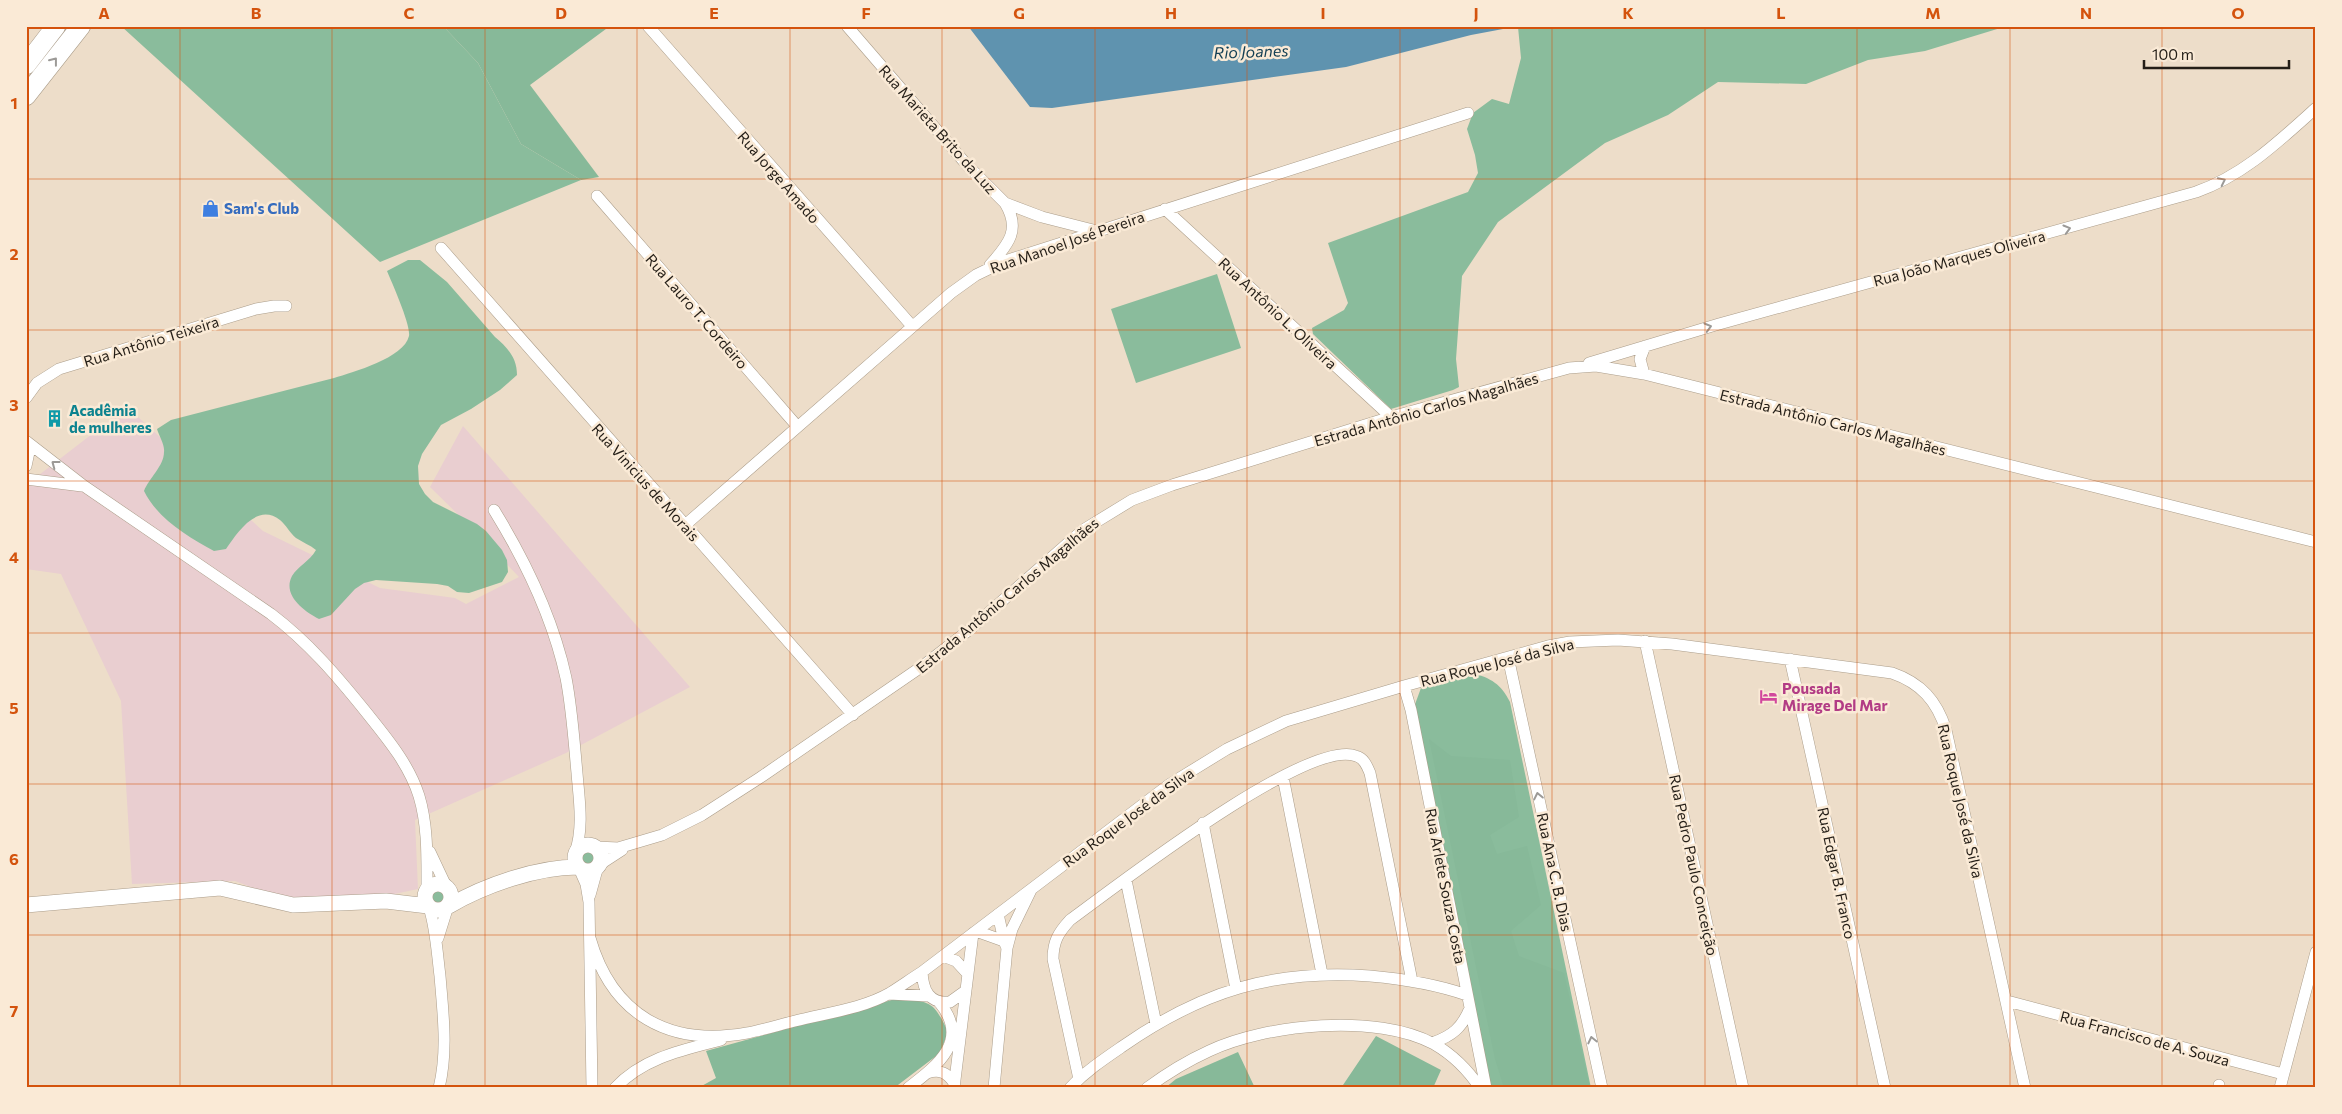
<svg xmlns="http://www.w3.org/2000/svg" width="2342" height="1114" font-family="Commissioner,sans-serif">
  <rect width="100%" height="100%" fill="#edddc9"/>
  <path fill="#e9ced0" d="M127,407L263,531L380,588L455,598L466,604L519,577L482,538L430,487L463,426L690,687L566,753L415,820L418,889L385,896L283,899L235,881L132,884L121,701L61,574L26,569V485Z"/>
  <path fill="#8abc9c" d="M121,26H443L478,63L521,144L581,180L380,262Z
    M2007,26L1925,51L1868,60L1806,84L1718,82L1668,115L1605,143L1498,222L1462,276L1456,359L1459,387L1453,390L1391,409L1313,334L1312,328L1344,310L1348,303L1328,243L1468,192L1478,173L1475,155L1467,129L1473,113L1492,99L1509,104L1521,58L1518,27Z
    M408,260H420L447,282L495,337C508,348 517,358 517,375L500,390L471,409L441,425L422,454L418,466L419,484L425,494L433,502L477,524L486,531L502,550L507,560L508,572L502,582L469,593L457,592L448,586L437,584L376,580L364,583L355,589L331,615L319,619C304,611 282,595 292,576C298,566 309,562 316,550C310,545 302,542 296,538C290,533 286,525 280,520C257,502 237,533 226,549L214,551C188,537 157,518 144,491C149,478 164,466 164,452C165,445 159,436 157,429L171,420L334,378C353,372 404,358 409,336C411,325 392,283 387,271Z
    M1217,274L1241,348L1136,383L1111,309Z
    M1472,673C1491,678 1501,684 1510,702L1591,1088H1490L1414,707L1421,688Z
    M581 858a7 7 0 1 1 14 0a7 7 0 1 1-14 0Z
    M430 896a8 8 0 1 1 16 0a8 8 0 1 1-16 0Z"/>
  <path fill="#87b999" d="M443,26H610L530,85L599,177L581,180L521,144L478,63Z
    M1429,739L1451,756L1510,760L1519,817L1490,835L1497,854L1527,846L1541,905L1511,931L1519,956L1564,973L1590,1088H1504L1495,1059Z
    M899,998C932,1002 934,1002 948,1032L940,1053L894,1088H698L716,1078L706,1051Z
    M1376,1036L1441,1070L1433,1088H1341Z
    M1238,1052L1255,1088H1165L1176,1079Z"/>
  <path fill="#5f93af" d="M968,26H1519L1471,35L1346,67L1052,108L1030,107Z"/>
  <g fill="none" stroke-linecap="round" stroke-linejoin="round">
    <defs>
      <path id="minor" d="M648,26L912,326
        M847,26L967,165L1005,203L1042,217L1097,231
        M597,196L797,426
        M1165,209L1391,417
        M441,248L853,715
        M990,265C1009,244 1021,229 1005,203
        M1589,363L1719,324L2196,192C2244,175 2278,142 2316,108
        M1644,374L1640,359L1645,346
        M26,398L37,383L59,369L256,309L274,306H286
        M26,441L84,486L271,614C308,642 337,676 366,712C386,737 409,764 419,796C428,826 427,858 427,890
        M26,444L29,452L26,466
        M26,479L82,486
        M494,510C526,562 553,618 566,678C572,709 574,741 577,773C579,799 584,827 575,853
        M684,526L951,293L976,275L1005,261L1468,113
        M1645,641L1743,1088
        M1508,657L1602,1088
        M1790,659L1885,1088
        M1404,686L1411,710L1486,1088
        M1283,777L1322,974
        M1203,823L1236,989
        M596,847L618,848L662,835L702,815L761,777L924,665L969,630L1083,530L1132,500L1172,485L1391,417L1569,368L1596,366L1644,374L2316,542
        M430,852L446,886
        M599,865L622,850
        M579,868L586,884L589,902L592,1088
        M1126,880L1156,1024
        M590,895L598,866
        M429,907C436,929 437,952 440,976C443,1013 448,1051 439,1088
        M998,914L1004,941
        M976,931L1004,941L1007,948
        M438,938L448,906
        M590,938C612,1015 669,1047 747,1033C763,1030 779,1025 795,1021C826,1013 862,1009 890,993C901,986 911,979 922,972L1170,784L1227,749L1286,721L1404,686L1548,646L1570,642L1618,640L1672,644L1892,673C1921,683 1937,701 1946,730L2025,1088
        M943,956L956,961L967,973
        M922,972C923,990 929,1004 950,1002L964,992
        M889,994L928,996
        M2007,1001L2283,1074
        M1432,1043C1452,1036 1462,1028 1470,1008
        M927,1073C939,1069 947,1072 954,1083
        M1079,1079L1053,959C1053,942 1058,933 1070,920C1114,888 1308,737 1356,756C1364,758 1367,766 1370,773L1412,981
        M615,1088C643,1058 682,1050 721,1040
        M908,1088C938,1065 971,1040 939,1002
        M954,1088L973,933
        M994,1088L1007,948L1012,929L1031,890
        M1070,1088C1086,1071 1104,1059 1123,1046C1202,991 1274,969 1370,976C1404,979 1435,984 1467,995
        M1147,1088C1166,1074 1187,1061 1209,1051C1266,1024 1377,1013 1434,1044C1453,1055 1468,1070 1480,1088
        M2219,1088V1085
        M2280,1088L2316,952"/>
      <path id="tertiary" d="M575 858a13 13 0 1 1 26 0a13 13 0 1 1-26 0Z
        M425 897a13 13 0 1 1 26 0a13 13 0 1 1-26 0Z
        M26,905L220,888L293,905L386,901L428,906
        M449,906C485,885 537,867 578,867"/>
      <path id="trunk" d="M26,65L56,26
        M26,96L81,26"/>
    </defs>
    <use href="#minor" stroke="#ab9d8a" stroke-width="12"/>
    <use href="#tertiary" stroke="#ab9d8a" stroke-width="16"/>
    <use href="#trunk" stroke="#ab9d8a" stroke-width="20"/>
    <use href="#minor" stroke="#fff" stroke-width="11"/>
    <use href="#tertiary" stroke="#fff" stroke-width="15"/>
    <use href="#trunk" stroke="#fff" stroke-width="19"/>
  </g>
  <defs><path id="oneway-chevron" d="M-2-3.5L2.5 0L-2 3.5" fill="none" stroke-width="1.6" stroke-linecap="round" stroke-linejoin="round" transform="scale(1.25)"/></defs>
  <g stroke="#9c9a97">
    <use href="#oneway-chevron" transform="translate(54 61) rotate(-52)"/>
    <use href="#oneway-chevron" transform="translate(2222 181) rotate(-26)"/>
    <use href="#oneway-chevron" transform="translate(2067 229) rotate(-16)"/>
    <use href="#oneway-chevron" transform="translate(1708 327) rotate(-16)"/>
    <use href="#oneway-chevron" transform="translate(55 464) rotate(-143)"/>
    <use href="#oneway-chevron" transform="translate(1538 796) rotate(-102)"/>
    <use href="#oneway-chevron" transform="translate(1592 1040) rotate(-103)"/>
  </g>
  <path fill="none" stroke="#d4530d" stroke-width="1" stroke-opacity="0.55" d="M180,26V1088M332,26V1088M485,26V1088M637,26V1088M790,26V1088M942,26V1088M1095,26V1088M1247,26V1088M1400,26V1088M1552,26V1088M1705,26V1088M1857,26V1088M2010,26V1088M2162,26V1088M26,179H2316M26,330H2316M26,481H2316M26,633H2316M26,784H2316M26,935H2316"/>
  <defs>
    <symbol id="shop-bare" viewBox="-9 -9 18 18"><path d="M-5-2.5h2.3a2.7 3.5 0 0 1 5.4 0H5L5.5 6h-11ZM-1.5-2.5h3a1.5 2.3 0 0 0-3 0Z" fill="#3f7fe0" stroke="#faead6" stroke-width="2.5" paint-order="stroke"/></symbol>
    <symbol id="building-bare" viewBox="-9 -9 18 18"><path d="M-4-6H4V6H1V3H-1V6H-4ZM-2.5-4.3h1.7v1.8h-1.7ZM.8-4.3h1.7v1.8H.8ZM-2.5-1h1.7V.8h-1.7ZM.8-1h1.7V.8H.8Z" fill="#0f9aa8" stroke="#faead6" stroke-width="2.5" paint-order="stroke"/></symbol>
    <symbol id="hotel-bare" viewBox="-9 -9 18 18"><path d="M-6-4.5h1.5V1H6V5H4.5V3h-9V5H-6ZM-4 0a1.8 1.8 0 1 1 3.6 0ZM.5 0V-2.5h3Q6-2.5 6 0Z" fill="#d1479c" stroke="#faead6" stroke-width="2.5" paint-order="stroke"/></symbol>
  </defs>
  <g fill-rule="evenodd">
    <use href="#shop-bare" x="198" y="196" width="25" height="25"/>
    <use href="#building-bare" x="42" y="406" width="25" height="25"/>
    <use href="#hotel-bare" x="1756" y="684" width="25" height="25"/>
  </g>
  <g text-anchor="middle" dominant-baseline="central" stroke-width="5" stroke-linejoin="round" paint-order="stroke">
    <g font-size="15" fill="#241e17" stroke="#faead6">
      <text transform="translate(938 129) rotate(48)">Rua Marieta Brito da Luz</text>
      <text transform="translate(779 177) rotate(49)">Rua Jorge Amado</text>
      <text transform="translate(1067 242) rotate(-19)">Rua Manoel José Pereira</text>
      <text transform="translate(1959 258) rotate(-15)">Rua João Marques Oliveira</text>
      <text transform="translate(697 311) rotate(49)">Rua Lauro T. Cordeiro</text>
      <text transform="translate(1278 313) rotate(43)">Rua Antônio L. Oliveira</text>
      <text transform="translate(151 341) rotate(-17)">Rua Antônio Teixeira</text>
      <text transform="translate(1426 409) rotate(-16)">Estrada Antônio Carlos Magalhães</text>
      <text transform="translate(1833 422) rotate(14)">Estrada Antônio Carlos Magalhães</text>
      <text transform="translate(646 482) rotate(48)">Rua Vinicius de Morais</text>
      <text transform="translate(1007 595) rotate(-40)">Estrada Antônio Carlos Magalhães</text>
      <text transform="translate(1497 662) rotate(-14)">Rua Roque José da Silva</text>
      <text transform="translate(1961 801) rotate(77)">Rua Roque José da Silva</text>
      <text transform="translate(1128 817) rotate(-36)">Rua Roque José da Silva</text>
      <text transform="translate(1694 865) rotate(78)">Rua Pedro Paulo Conceição</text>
      <text transform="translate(1555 872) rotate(78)">Rua Ana C. B. Dias</text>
      <text transform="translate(1837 873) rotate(78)">Rua Edgar B. Franco</text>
      <text transform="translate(1446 886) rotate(79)">Rua Arlete Souza Costa</text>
      <text transform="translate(2145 1038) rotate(15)">Rua Francisco de A. Souza</text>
    </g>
    <g font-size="15" font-weight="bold" fill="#366cbe" stroke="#faead6" text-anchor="start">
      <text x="224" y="208">Sam's Club</text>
    </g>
    <g font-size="15" font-weight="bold" fill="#0d838f" stroke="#faead6" text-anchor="start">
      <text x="69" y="410">Acadêmia<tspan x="69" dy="17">de mulheres</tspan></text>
    </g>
    <g font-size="15" font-weight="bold" fill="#b23c85" stroke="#faead6" text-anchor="start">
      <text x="1782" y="688">Pousada<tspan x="1782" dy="17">Mirage Del Mar</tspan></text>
    </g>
    <g font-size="16" font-style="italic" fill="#123e53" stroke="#faead6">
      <text transform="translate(1251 51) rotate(-2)">Rio Joanes</text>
    </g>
  </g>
  <rect width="2342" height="1114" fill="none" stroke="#faead6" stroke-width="55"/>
  <path d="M2144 60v8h145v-8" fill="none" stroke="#241e17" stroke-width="2.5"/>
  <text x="2152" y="60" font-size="15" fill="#241e17" stroke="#faead6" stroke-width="4" paint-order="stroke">100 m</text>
  <rect x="28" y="28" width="2286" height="1058" fill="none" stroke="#d4530d" stroke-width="2"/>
  <g font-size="16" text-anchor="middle" font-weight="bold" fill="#d4530d">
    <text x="104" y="19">A</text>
    <text x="256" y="19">B</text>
    <text x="409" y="19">C</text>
    <text x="561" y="19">D</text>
    <text x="714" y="19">E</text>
    <text x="866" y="19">F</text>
    <text x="1019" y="19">G</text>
    <text x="1171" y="19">H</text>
    <text x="1323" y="19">I</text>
    <text x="1476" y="19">J</text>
    <text x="1628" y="19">K</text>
    <text x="1781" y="19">L</text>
    <text x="1933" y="19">M</text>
    <text x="2086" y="19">N</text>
    <text x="2238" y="19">O</text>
    <text x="14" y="109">1</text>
    <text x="14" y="260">2</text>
    <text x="14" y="411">3</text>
    <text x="14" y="563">4</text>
    <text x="14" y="714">5</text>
    <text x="14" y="865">6</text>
    <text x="14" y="1017">7</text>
  </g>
</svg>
